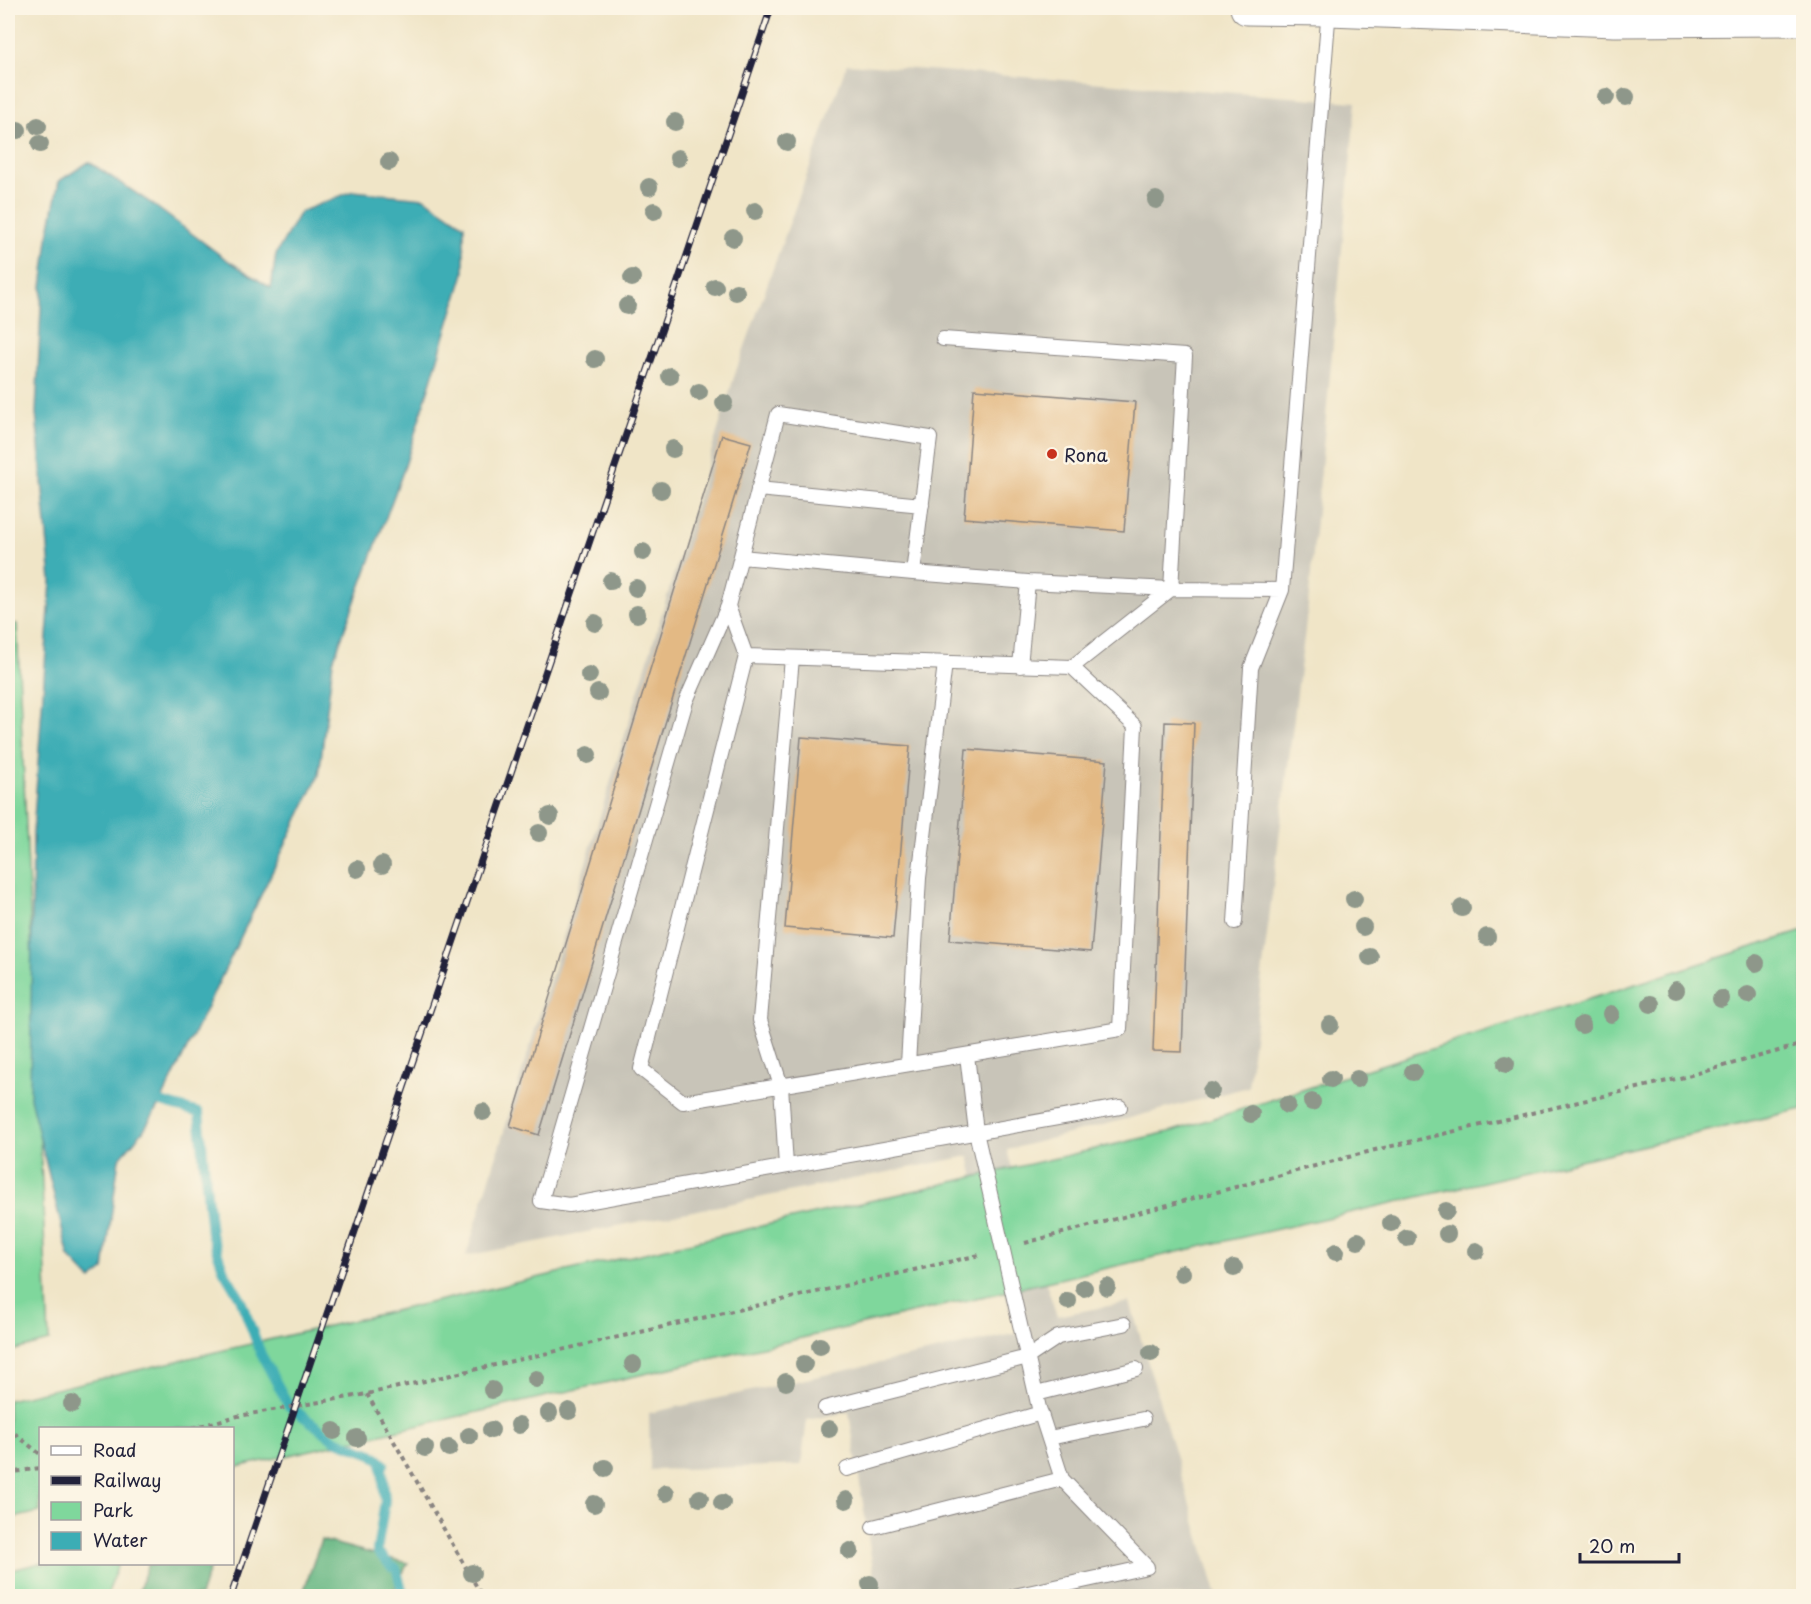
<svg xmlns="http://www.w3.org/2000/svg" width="1811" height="1604" font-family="'Playpen Sans',sans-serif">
  <rect width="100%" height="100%" fill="#fcf5e5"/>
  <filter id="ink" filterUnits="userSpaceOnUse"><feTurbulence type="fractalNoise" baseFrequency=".0167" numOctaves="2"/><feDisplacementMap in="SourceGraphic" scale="12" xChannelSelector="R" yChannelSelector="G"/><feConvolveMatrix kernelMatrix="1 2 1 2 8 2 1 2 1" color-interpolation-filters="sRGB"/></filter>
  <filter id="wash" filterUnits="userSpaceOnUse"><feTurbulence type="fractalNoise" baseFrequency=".008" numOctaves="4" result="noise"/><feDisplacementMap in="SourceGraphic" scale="24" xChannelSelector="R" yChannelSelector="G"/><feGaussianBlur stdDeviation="1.35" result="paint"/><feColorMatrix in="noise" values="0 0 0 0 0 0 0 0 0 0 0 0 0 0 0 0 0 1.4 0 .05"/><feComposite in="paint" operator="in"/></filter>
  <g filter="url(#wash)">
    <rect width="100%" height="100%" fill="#f0e5c7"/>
    <path fill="#c8c4b8" d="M847,64L1356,102L1308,605L1248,1087L1007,1150L1032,1242L1057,1316L1130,1302L1217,1596H877L849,1412L807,1420L801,1465L650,1470L649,1413L1018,1333L991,1253L969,1156L466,1256L735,374Z"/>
    <path fill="#7fd79c" stroke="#507c6c" stroke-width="1.5" d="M8,623L17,624L49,1341L8,1352Z
      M1803,931V1109L233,1468L232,1428H40V1512L8,1519V1400L1173,1131Z
      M40,1563V1564H118L107,1596H8V1571Z"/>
    <path fill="#67b884" stroke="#446d60" stroke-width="1.5" d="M321,1540L408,1563L391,1596H302Z
      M148,1564H211L200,1596H137Z"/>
    <path fill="#3cadb5" stroke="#2f6878" stroke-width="1.5" d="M89,162L151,203L227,260L271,288L276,254L300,212L353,191L424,198L464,225V273L405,466L333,661L319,775L161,1102L143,1131L119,1159L104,1270L91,1280L69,1257L30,1098L33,833L51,581L36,413L42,287L49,231L59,181Z"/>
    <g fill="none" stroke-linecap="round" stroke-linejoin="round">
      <path stroke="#3cadb5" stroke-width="10" d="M161,1102L199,1113L211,1234L224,1271L240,1298L261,1354L289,1406L335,1440L372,1454L384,1464L382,1468L385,1501L377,1551L392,1567L396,1568L404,1596"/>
    </g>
    <g id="blocks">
      <path fill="#e3b984" d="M974,389L1135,402L1124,531L964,518Z
        M722,435L751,443L539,1135L510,1126Z
        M1165,722L1194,723L1182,1052L1153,1051Z
        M801,737L910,746L893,938L785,928Z
        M966,749L1107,761L1091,952L950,940Z"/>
    </g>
  </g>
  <g filter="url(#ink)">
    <use href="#blocks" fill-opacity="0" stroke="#898481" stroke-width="1.5"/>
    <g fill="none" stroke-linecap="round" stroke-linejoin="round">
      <defs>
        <path id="lane" d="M943,339L1185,356L1171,589L1282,590L1329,8
          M758,489L922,505
          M741,557L913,573
          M728,606L686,701L541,1201L569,1205L1120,1107
          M746,656L728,606L778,414L930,438L913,573L1028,582L1171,589
          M1020,666L1028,582
          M1072,667L1135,726L1120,1029L683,1102L641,1069L746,656L1072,667L1171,589
          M1235,922L1251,668L1282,590
          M967,1055L976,1132L1039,1408L1062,1479L1147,1567L1014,1596
          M908,1064L919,878L945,663
          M786,1166L781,1086L760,1020L792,658
          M1036,1394L1136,1369
          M825,1408L1028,1357L1058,1337L1124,1324
          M1049,1438L1143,1419
          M847,1469L1041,1413
          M873,1527L1062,1479"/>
        <path id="secondary" d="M1247,8L1329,9L1615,20L1804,19"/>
      </defs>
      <use href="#lane" stroke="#898481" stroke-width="16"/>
      <use href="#secondary" stroke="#898481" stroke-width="35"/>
      <path stroke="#898481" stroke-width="4" stroke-dasharray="4.5 4.5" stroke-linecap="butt" d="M1025,1243L1375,1150L1680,1078L1804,1044
        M367,1394L482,1596
        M8,1428L40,1454
        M192,1428L238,1416L367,1394L980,1255
        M8,1473L40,1468"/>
      <use href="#lane" stroke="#fff" stroke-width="14"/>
      <use href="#secondary" stroke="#fff" stroke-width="33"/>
      <defs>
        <path id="rail" d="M231,1596L771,8"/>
      </defs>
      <use href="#rail" stroke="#22223b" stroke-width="7"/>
      <use href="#rail" stroke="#fcf5e5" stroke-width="4.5" stroke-dasharray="14" stroke-linecap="butt"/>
    </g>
    <g fill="#8e978a">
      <circle cx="1606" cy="97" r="9"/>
      <circle cx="1626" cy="97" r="9"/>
      <circle cx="675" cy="122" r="9"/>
      <circle cx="38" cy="126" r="9"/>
      <circle cx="18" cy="130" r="9"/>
      <circle cx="787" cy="142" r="9"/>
      <circle cx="40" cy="144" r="9"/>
      <circle cx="678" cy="158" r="9"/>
      <circle cx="389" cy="162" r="9"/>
      <circle cx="649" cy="187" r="9"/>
      <circle cx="1156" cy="200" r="9"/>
      <circle cx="654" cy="211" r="9"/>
      <circle cx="755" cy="211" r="9"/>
      <circle cx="733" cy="238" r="9"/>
      <circle cx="632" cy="278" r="9"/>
      <circle cx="715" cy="287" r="9"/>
      <circle cx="736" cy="292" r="9"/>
      <circle cx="627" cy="306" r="9"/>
      <circle cx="595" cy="359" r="9"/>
      <circle cx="670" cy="376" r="9"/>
      <circle cx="699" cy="392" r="9"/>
      <circle cx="724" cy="403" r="9"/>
      <circle cx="673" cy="449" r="9"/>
      <circle cx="661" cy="490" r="9"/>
      <circle cx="643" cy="552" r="9"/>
      <circle cx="611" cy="581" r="9"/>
      <circle cx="636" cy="588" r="9"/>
      <circle cx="637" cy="614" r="9"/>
      <circle cx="595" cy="623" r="9"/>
      <circle cx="589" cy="675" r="9"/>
      <circle cx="598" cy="693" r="9"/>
      <circle cx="588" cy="755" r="9"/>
      <circle cx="550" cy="816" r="9"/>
      <circle cx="539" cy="833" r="9"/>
      <circle cx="382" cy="865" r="9"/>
      <circle cx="357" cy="869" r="9"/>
      <circle cx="1354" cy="899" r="9"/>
      <circle cx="1462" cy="908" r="9"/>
      <circle cx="1363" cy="927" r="9"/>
      <circle cx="1487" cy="937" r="9"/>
      <circle cx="1370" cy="957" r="9"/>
      <circle cx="1756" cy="963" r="9"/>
      <circle cx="1676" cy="990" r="9"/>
      <circle cx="1748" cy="995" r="9"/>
      <circle cx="1721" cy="999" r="9"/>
      <circle cx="1651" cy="1004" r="9"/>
      <circle cx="1611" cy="1014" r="9"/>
      <circle cx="1330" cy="1025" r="9"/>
      <circle cx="1582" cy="1025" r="9"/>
      <circle cx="1506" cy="1064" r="9"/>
      <circle cx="1413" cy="1072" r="9"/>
      <circle cx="1331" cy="1079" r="9"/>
      <circle cx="1357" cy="1079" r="9"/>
      <circle cx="1211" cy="1091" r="9"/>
      <circle cx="1312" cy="1102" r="9"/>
      <circle cx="1287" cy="1105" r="9"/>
      <circle cx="483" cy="1112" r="9"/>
      <circle cx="1251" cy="1114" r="9"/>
      <circle cx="1446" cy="1211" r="9"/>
      <circle cx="1391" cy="1223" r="9"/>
      <circle cx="1447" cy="1234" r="9"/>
      <circle cx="1407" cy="1238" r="9"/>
      <circle cx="1358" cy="1241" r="9"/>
      <circle cx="1476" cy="1251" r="9"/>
      <circle cx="1336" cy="1252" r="9"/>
      <circle cx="1234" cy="1268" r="9"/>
      <circle cx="1182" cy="1273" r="9"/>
      <circle cx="1107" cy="1287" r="9"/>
      <circle cx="1084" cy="1288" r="9"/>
      <circle cx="1068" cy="1301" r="9"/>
      <circle cx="820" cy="1346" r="9"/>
      <circle cx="1151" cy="1353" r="9"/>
      <circle cx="633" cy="1364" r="9"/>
      <circle cx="804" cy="1364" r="9"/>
      <circle cx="536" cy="1379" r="9"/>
      <circle cx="786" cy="1382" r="9"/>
      <circle cx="492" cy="1390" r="9"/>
      <circle cx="72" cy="1404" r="9"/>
      <circle cx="569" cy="1411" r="9"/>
      <circle cx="549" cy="1413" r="9"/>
      <circle cx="519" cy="1425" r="9"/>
      <circle cx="829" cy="1429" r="9"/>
      <circle cx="491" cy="1430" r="9"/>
      <circle cx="334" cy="1431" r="9"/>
      <circle cx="469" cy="1436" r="9"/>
      <circle cx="357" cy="1438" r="9"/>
      <circle cx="425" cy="1448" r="9"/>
      <circle cx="449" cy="1448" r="9"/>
      <circle cx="605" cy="1468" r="9"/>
      <circle cx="666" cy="1493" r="9"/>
      <circle cx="700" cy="1498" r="9"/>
      <circle cx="846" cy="1500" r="9"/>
      <circle cx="722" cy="1503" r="9"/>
      <circle cx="594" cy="1504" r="9"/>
      <circle cx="850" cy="1551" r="9"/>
      <circle cx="472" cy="1573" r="9"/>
      <circle cx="870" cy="1584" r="9"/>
    </g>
  </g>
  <circle fill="#c8321e" stroke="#fcf5e5" stroke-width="2" cx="1052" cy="454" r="6"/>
  <g text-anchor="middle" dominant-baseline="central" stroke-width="5" stroke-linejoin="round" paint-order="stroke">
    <g font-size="18" fill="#22223b" stroke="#fcf5e5" text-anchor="start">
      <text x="1064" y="454">Rona</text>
    </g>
  </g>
  <rect width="1811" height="1604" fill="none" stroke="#fcf5e5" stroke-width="30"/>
  <rect x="39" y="1427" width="195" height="138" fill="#fcf5e5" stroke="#a5a1a1" stroke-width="1.5"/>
  <rect x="51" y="1446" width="30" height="9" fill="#ffffff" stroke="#a5a1a1" stroke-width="1.5"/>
  <text x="93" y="1457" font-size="18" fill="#22223b">Road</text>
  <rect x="51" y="1476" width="30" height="9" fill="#22223b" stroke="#a5a1a1" stroke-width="1.5"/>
  <text x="93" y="1487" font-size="18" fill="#22223b">Railway</text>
  <rect x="51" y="1502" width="30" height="18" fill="#7fd79c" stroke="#a5a1a1" stroke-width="1.5"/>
  <text x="93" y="1517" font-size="18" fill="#22223b">Park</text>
  <rect x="51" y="1532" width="30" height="18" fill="#3cadb5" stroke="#a5a1a1" stroke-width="1.5"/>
  <text x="93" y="1547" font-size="18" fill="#22223b">Water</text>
  <path d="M1580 1553v9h99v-9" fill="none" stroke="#22223b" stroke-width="3"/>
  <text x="1589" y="1553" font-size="18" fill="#22223b" stroke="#fcf5e5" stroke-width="4.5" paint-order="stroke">20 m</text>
</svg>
